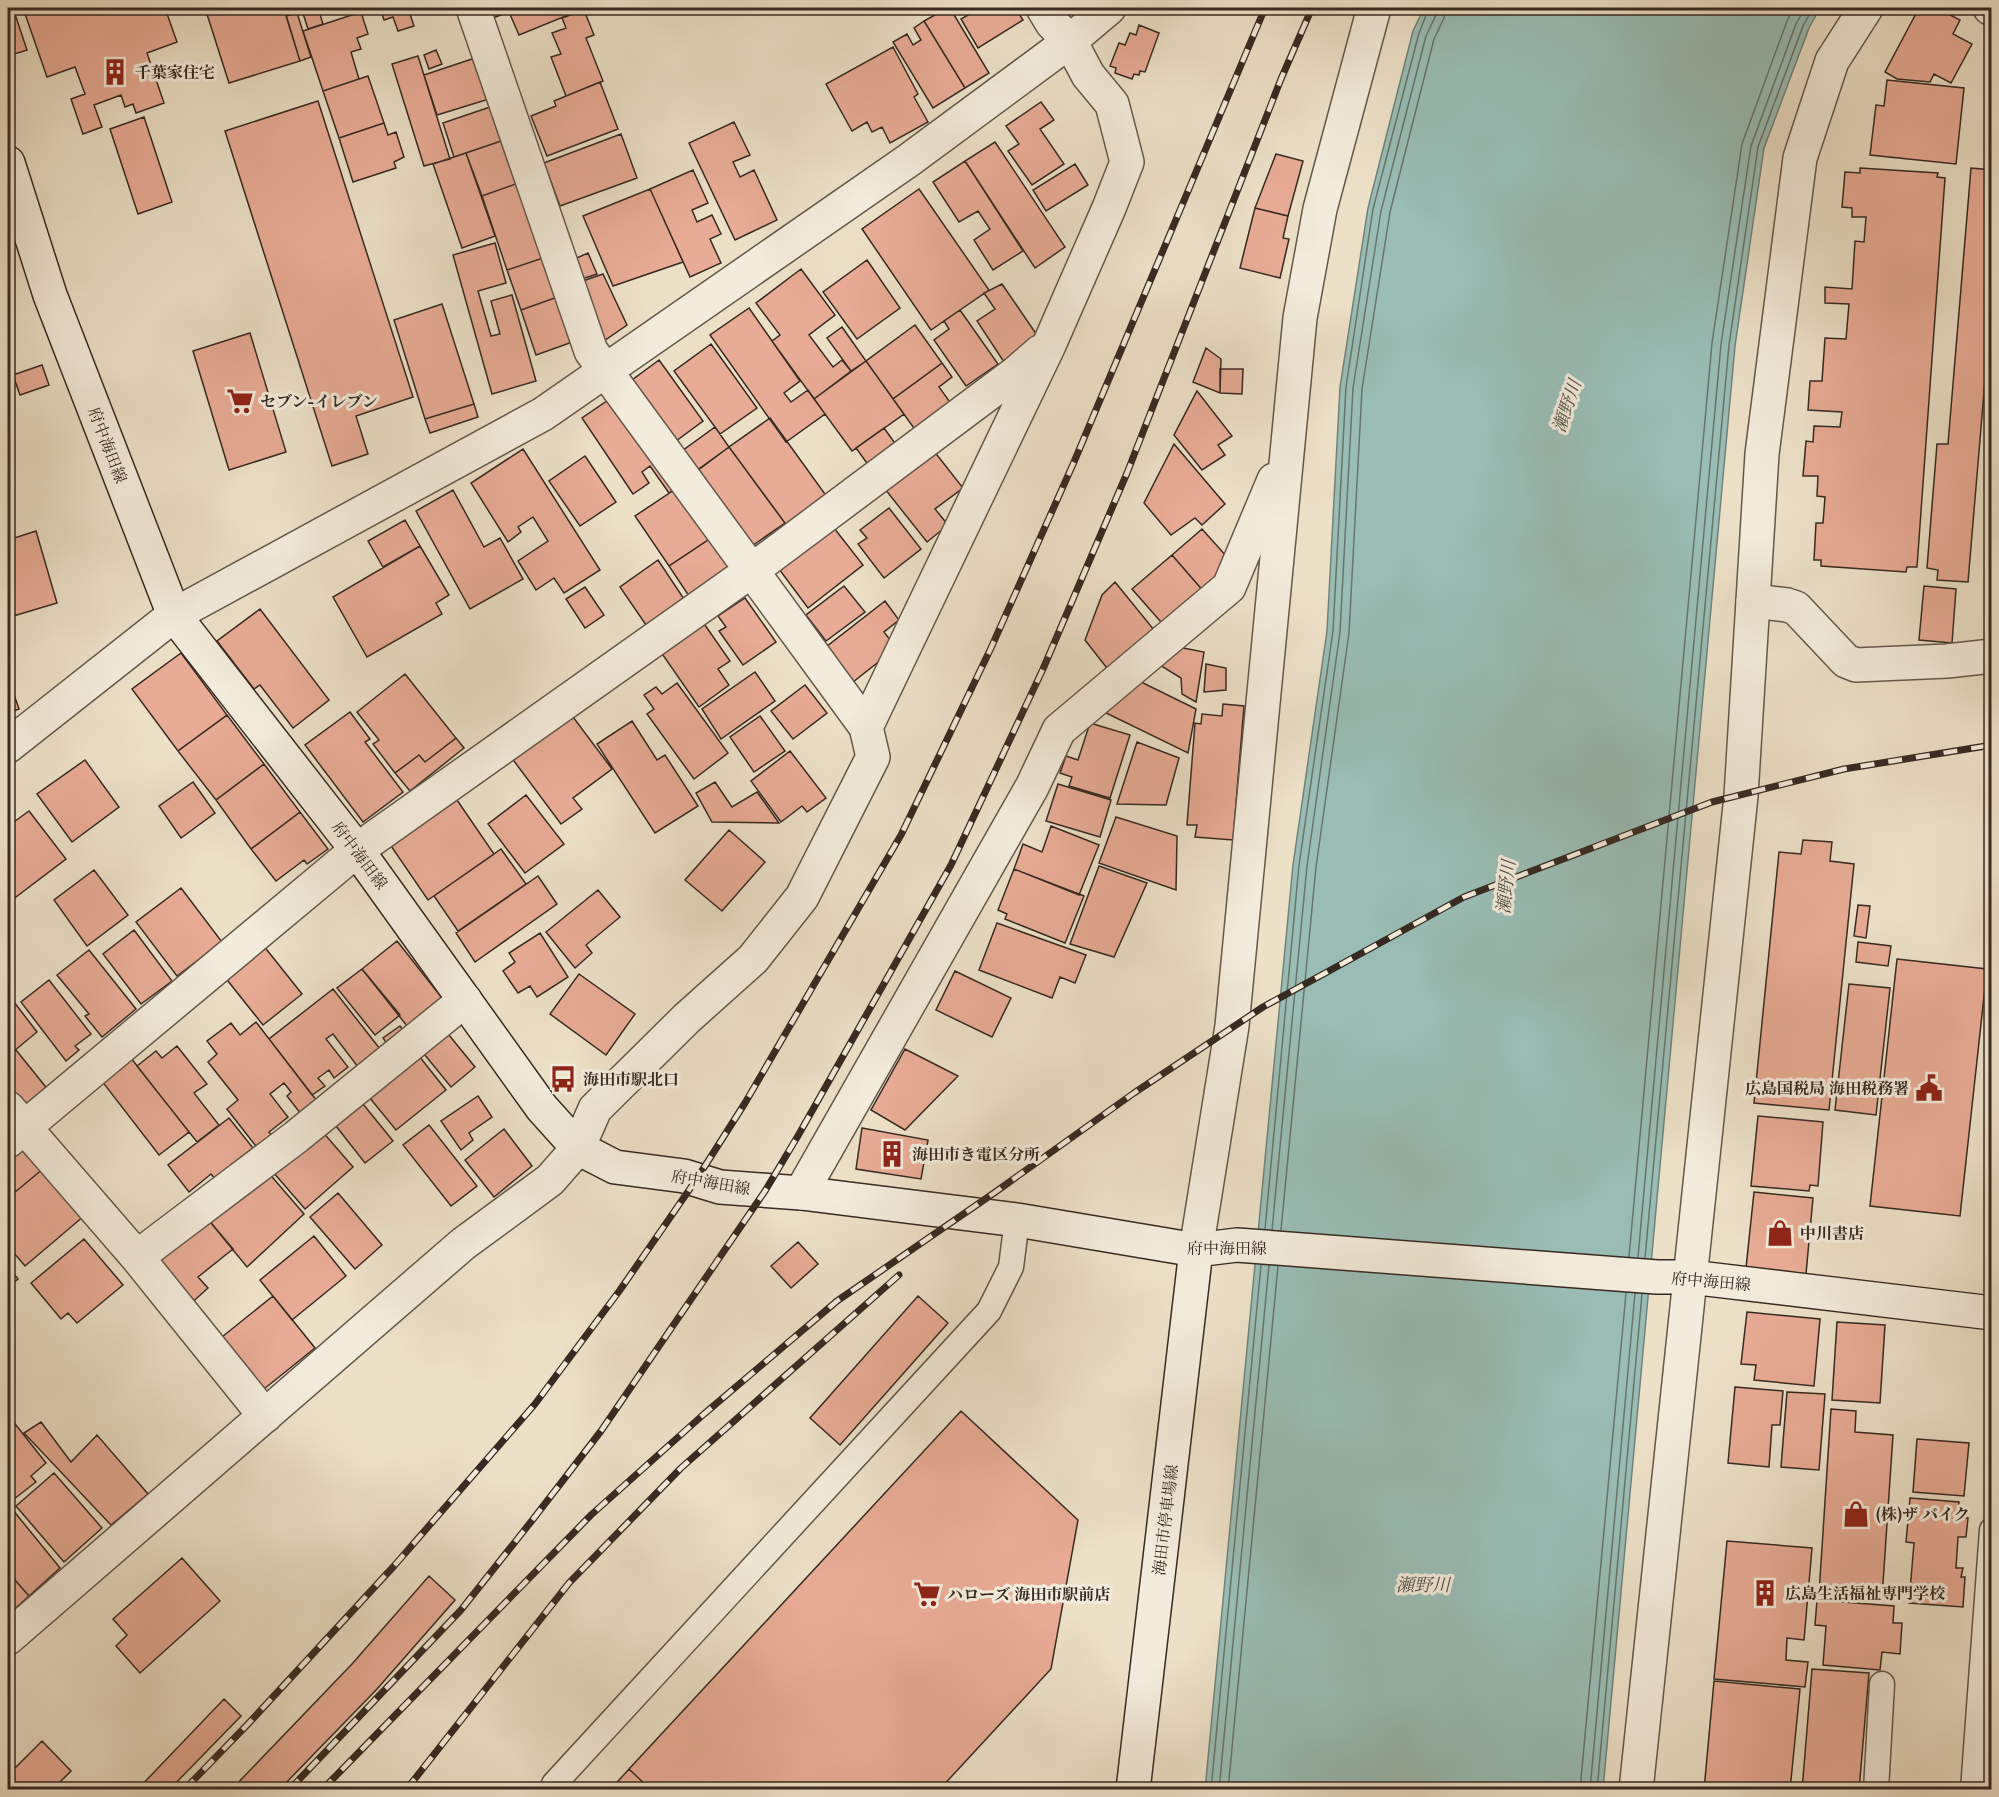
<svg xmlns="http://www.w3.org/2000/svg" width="1999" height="1797" font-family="'Libre Caslon Text','Noto Serif JP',serif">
  <rect width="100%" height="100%" fill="#ece0c7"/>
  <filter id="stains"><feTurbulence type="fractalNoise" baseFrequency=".00333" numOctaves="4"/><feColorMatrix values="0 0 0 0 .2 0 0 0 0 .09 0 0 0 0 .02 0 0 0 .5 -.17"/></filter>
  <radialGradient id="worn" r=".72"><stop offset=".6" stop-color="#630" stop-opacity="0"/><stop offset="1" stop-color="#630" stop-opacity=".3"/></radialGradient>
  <path fill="#99bdb5" stroke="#72827a" stroke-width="1.5" d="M1424,8H1820L1809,28L1764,148L1735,346L1603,1789L1205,1790L1293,865L1327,631L1340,387L1368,208L1413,31Z"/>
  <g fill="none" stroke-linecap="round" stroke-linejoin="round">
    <path stroke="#68746c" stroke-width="1.5" d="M1265,1229L1299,865L1333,631L1346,387L1373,209L1419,33L1429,8
      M1272,1230L1307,866L1340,632L1353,388L1381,211L1426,36L1436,15L1437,8
      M1281,1230L1316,867L1349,633L1362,389L1390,212L1434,39L1444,18L1446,8
      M1629,1257L1712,343L1742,144L1787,21L1794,8
      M1638,1257L1721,344L1751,146L1796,24L1805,8
      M1645,1258L1729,345L1758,147L1803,26L1813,8
      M1211,1790L1261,1265
      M1219,1790L1269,1265
      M1228,1790L1278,1266
      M1580,1790L1626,1293
      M1590,1790L1635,1293
      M1597,1790L1642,1294"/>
  </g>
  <path fill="#e8ab95" stroke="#372a22" stroke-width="1.5" d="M8,8H13L27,50L8,56Z
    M23,8H165L177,42L147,53L164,103L136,113L133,104L125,107L121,95L94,105L102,127L83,134L71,99L85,94L75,67L47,77Z
    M205,8H284L300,61L229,83Z
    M310,8H318L323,24L308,29L302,10Z
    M380,8H408L414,26L398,31L393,17L384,20Z
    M485,8H582L583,9L519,35L509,12L490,19Z
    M947,8H950L989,73L965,88L924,21Z
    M980,8H1015L1023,20L978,48L961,19Z
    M1919,8H1937L1960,20L1953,34L1972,44L1951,83L1934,74L1930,82L1897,79L1885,72Z
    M584,10L594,35L586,38L603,81L566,96L551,57L561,54L552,33L566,28L562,18Z
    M361,12L368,34L357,38L361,49L351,52L359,79L323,91L303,31Z
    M297,13L311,57L300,61L286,16Z
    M924,21L965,88L933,108L893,42L907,34L913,45L921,40L914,28Z
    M1139,25L1159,33L1145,72L1140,71L1139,75L1134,74L1132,79L1115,73L1116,68L1110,66L1119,43L1125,45L1130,33L1136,35Z
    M893,47L918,94L914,97L928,122L890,143L882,127L872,132L867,122L852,131L826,84Z
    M436,50L442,64L429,69L424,55Z
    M418,56L450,159L424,166L392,64Z
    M475,58L489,99L437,115L424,75Z
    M368,76L384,123L339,138L323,91Z
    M1887,80L1964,88L1956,164L1870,155L1876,105L1884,106Z
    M600,82L618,129L547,156L531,116L556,106L554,101Z
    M318,101L413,397L356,416L368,454L332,466L225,131Z
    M1041,102L1054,120L1040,129L1064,164L1032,185L1008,151L1019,144L1006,126Z
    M493,106L504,140L454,157L443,123Z
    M144,117L172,202L138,214L110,129Z
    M734,122L750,155L733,162L740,177L754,170L777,220L735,240L689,143Z
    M384,123L388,135L396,132L404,157L394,162L396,168L353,182L339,138Z
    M621,134L637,178L560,206L544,163Z
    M504,140L524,181L482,196L466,153Z
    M995,142L1065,247L1035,268L965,161Z
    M466,153L495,236L462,248L433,164Z
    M1276,154L1303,161L1288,216L1255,208Z
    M965,161L1023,251L993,270L974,240L990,229L978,211L959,222L933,182Z
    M1075,164L1088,185L1046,211L1033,190Z
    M1860,168L1938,173L1937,177L1945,178L1917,567H1907L1906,572L1821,566V560H1814L1816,523H1823L1825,497L1817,496L1818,476H1803L1806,441L1813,442L1814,426L1840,427L1842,412L1808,410L1810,381H1822L1825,338L1846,339L1849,304L1825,303V287L1852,289L1855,241L1864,242L1866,217H1852V208L1842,207L1845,172L1860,173Z
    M1971,168L1992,170V297L1968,582L1937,580L1938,570L1927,568L1937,444H1948Z
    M693,170L708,203L692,210L697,222L712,215L721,234L710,239L721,263L690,277L650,189Z
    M524,181L549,256L507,270L482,196Z
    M650,189L683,262L613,286L583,216Z
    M919,189L989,290L931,330L862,229Z
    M1255,208L1288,216L1283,238L1289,239L1280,278L1240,268Z
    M495,243L506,283L478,291L491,336L500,334L491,301L512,295L536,381L492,394L453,255Z
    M588,253L597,274L576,281L570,261Z
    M549,256L563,295L521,310L507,270Z
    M867,260L900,308L857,339L823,292Z
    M801,269L835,315L809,335L833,367L842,360L851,371L814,399L772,341L780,335L756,303Z
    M603,274L627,325L598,345L577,283Z
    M1002,284L1039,338L1004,362L977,321L995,309L984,293Z
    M563,295L578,340L536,355L521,310Z
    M442,304L474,404L425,419L394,320Z
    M749,308L800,381L784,393L791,402L808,390L825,414L786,442L710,335Z
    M960,310L998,364L966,386L934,340L949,329L944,321Z
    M915,325L942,363L893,399L866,361Z
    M842,327L866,361L851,371L827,338Z
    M250,333L286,452L229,470L193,351Z
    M711,344L757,408L720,434L674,371Z
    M1206,348L1221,359L1220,393L1193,382Z
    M659,360L703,421L668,447L624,386Z
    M866,361L904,414L852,451L814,399Z
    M942,363L952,377L939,387L952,405L916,431L893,399Z
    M42,365L49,385L20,395L13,375Z
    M1220,369H1243L1242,394L1220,393Z
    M8,376L13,392L8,394Z
    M1197,391L1232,436L1218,445L1225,455L1202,470L1174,435Z
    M617,394L680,486L669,493L650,466L642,472L649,483L633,494L582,418Z
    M474,404L478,417L430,433L425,419Z
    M770,418L830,501L790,530L729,447Z
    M715,427L729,447L689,476L675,456Z
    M884,428L897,446L869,466L856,448Z
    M1174,444L1225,504L1202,525L1195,518L1171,535L1144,503Z
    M930,446L963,488L935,509L948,525L927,542L881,484Z
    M729,447L785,523L752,546L697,471Z
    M523,449L600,570L564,593L554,578L536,590L518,561L548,541L533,517L518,527L521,532L508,542L471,483Z
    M585,456L616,502L580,526L549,481Z
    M680,486L714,536L669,566L635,516Z
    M453,490L484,547L500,538L523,579L470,609L416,511Z
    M889,508L921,549L884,578L858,544L867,538L860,530Z
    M827,519L863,565L808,608L773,561Z
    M405,520L420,546L383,567L368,541Z
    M1202,529L1228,558L1205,593L1172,555Z
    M36,531L57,603L10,617L8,610V540Z
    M714,536L733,565L689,596L669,566Z
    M420,546L449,595L436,603L442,614L367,657L333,597Z
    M1172,555L1205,593L1168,630L1132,589Z
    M658,560L684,599L646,625L620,587Z
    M1115,582L1159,636L1110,672L1085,640L1102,595Z
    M844,586L865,612L826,641L806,615Z
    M1924,586L1956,589L1952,643L1919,640Z
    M585,587L604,615L585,628L566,599Z
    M745,598L776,642L743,665L719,631L726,627L718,616Z
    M885,601L899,620L884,632L896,648L853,682L826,647Z
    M260,609L329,700L293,728L260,685L254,689L217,641Z
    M698,615L730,661L718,669L729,685L699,707L656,645Z
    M1178,647L1204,652L1196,702L1182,694L1181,678L1158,664Z
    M181,653L227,715L178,751L132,689Z
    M1206,664L1226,668V690L1204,692Z
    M755,672L775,701L721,739L702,709Z
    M405,674L456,738L425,762L419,755L395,773L373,744L379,740L357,712Z
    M8,677L19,709L8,713Z
    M1135,679L1196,709L1188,753L1098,709Z
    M677,683L728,753L694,779L647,714L654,709L644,695L656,687L662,694Z
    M805,685L827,713L793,739L771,711Z
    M1223,704L1244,706L1233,840L1195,837L1197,825H1187L1195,723L1201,724L1202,714L1222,716Z
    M350,712L370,739L365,742L403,792L363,822L305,745Z
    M570,713L612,769L573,798L582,809L561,824L511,757Z
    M227,715L264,764L216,800L178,751Z
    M760,716L785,751L754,772L730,737Z
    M632,721L657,760L665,755L698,806L655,833L597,744Z
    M1090,723L1130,735L1110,798L1069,786L1072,777L1060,773L1066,756L1078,760Z
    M456,738L464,748L410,791L395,773L419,755L425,762Z
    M1137,742L1179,758L1166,805L1117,804Z
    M790,751L826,798L807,812L802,806L781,822L751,781Z
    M85,760L119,807L72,842L37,794Z
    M264,764L300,812L251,849L216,800Z
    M193,782L215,813L181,838L159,806Z
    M715,782L732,807L757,792L779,823L712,822L696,793Z
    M1058,784L1111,800L1100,837L1046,821Z
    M526,795L564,844L525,873L488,824Z
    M457,800L494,854L428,900L391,846Z
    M29,811L66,859L8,903V819L11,824Z
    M300,812L328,849L307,864L304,860L276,881L251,849Z
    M1116,817L1177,836L1176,890L1099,863Z
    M1051,826L1099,845L1079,895L1014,869L1023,844L1042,852Z
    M729,830L765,862L722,911L685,880Z
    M1803,840L1832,842L1830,861L1854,864L1829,1110L1754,1103L1779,852L1801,854Z
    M501,849L526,884L458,931L434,896Z
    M1099,866L1147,883L1114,957L1070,944Z
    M1014,869L1084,896L1065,943L1005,919L1007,914L998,910Z
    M94,870L128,915L87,946L54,900Z
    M538,876L557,904L475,962L456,933Z
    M181,888L222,942L177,976L136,922Z
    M598,890L620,917L586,945L592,953L575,968L546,932Z
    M1858,905L1870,906L1866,938L1854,936Z
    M997,923L1086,955L1075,983L1060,977L1052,998L979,970Z
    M134,930L172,981L141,1004L103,954Z
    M540,933L568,977L537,997L530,986L518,993L503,971L515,962L509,953Z
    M397,941L446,1003L411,1031L362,969Z
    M1858,942L1891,946L1888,966L1856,962Z
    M263,945L302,994L263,1025L224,976Z
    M89,950L136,1009L102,1037L85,1016L89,1014L57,975Z
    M1897,959L1987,969L1960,1216L1870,1206Z
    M362,969L400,1015L375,1035L337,988Z
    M955,971L1011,998L992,1037L936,1010Z
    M579,974L635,1014L606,1055L550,1014Z
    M49,980L91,1034L75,1046L79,1050L66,1061L21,1002Z
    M1849,984L1890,988L1876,1115L1835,1110Z
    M333,989L380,1049L358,1067L333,1034L326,1039L348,1067L334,1078L329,1070L318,1078L325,1086L312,1095L269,1039Z
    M14,1002L37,1032L8,1056V1008Z
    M256,1022L317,1101L301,1114L287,1096L291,1092L284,1083L270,1094L288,1117L269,1132L274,1138L259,1150L227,1109L238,1100L208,1062L217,1054L207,1041L231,1023L240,1035Z
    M440,1024L475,1067L451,1087L416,1044Z
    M400,1026L407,1035L389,1047L383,1038Z
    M177,1046L207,1084L194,1093L219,1125L197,1142L137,1066L156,1051L162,1058Z
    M905,1049L958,1076L905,1130L871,1110Z
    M16,1050L49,1091L21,1113L8,1096V1056Z
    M415,1051L446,1090L396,1130L365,1092Z
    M127,1053L189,1132L159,1155L98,1076Z
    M478,1096L492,1117L469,1133L473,1140L461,1150L441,1121Z
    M363,1104L393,1141L365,1163L336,1126Z
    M1758,1116L1823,1122L1818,1186L1810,1185L1809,1191L1751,1186Z
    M229,1118L253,1148L232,1164L236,1169L218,1182L211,1174L189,1192L168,1165Z
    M429,1125L477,1186L451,1206L403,1145Z
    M862,1128L928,1140L921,1179L856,1169Z
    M504,1129L532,1166L494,1197L465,1160Z
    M321,1130L353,1167L305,1209L273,1172Z
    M21,1140L44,1168L8,1198V1151Z
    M44,1168L84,1216L25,1266L8,1246V1230L9,1228L8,1226V1198Z
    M267,1171L304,1214L247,1267L207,1218Z
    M1754,1192L1813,1198L1806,1274L1746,1268Z
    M338,1193L382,1245L355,1269L310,1217Z
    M207,1218L233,1249L198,1277L208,1288L187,1307L151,1262Z
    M314,1236L346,1276L292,1320L260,1280Z
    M84,1239L123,1285L77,1323L68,1313L61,1319L31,1283Z
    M798,1242L818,1264L791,1288L771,1266Z
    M8,1266L18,1279L8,1287Z
    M273,1296L315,1348L259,1393L217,1341Z
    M918,1296L948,1323L840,1445L810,1418Z
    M1747,1312L1820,1319L1814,1386L1754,1380L1756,1365L1741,1364Z
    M1837,1322L1885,1325L1880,1403L1832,1400Z
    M1735,1387L1783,1391L1780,1425H1772L1769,1467L1728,1463Z
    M1787,1392L1825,1394L1819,1470L1781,1467Z
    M1831,1409L1856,1411L1855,1432L1893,1435L1882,1598L1819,1594Z
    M961,1411L1078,1520L1051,1669L939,1790H651L629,1769Z
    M8,1415L46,1463L31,1476L36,1482L14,1499L8,1491Z
    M41,1422L71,1462L97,1435L148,1494L111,1525L24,1433Z
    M1917,1439L1969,1443L1964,1496L1913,1492Z
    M54,1473L102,1528L64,1562L16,1506Z
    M1910,1498L1959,1502L1958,1517L1968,1518L1966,1537H1958L1956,1568H1963L1961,1577H1965L1963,1607L1909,1603L1914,1543L1906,1542Z
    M8,1504L60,1568L29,1596L8,1572Z
    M1727,1541L1812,1548L1804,1640L1787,1638L1786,1660L1808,1662L1805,1687L1714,1679Z
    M182,1558L220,1601L140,1673L116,1646L127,1635L113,1619Z
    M8,1572L29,1596L8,1615Z
    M429,1576L455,1600L377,1689L279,1790H231L352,1664Z
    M1817,1600L1894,1606L1893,1623H1902L1900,1654L1882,1652L1880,1670L1823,1665L1826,1626L1815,1625Z
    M1812,1669L1869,1673L1859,1790H1802Z
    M1714,1681L1800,1689L1790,1790H1704Z
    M224,1699L241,1716L169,1790H137Z
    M42,1741L71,1771L52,1790H8V1775Z
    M1983,1743H1992V1790H1981Z
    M629,1769L651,1790H610Z"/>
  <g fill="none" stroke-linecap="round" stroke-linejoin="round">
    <defs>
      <path id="service" d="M554,1784L989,1311L1011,1267L1017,1220
        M1876,1790L1882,1684
        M1973,1790L1992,1530"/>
      <path id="minor" d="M473,8L591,351L866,727
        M1990,8H1992
        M1753,601L1787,605L1796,608L1846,661L1856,665L1947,661L1992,656
        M8,746L174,615L543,414L909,160L1070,41L1109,8
        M8,1108L137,1257L265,1416
        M8,1141L357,850L751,571L1016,373L1040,352
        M801,1193L1032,787L1059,730L1229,587L1274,480
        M1196,1250L1232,1026L1300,318L1320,209L1374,8
        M137,1257L296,1137L465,1000
        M8,1638L463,1244L550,1180L578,1148L595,1109L687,1018L753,959L802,897L873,757L866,727L1049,345L1109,208L1127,162L1112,104L1088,75L1070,41L1052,23L1043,8"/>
      <path id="tertiary" d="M1636,1790L1741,796L1762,454L1800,158L1832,61L1866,8"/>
      <path id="secondary" d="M8,163L50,295L174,615L357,850L542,1108L578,1148L615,1167L684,1176L720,1187L801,1193L1017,1220L1196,1250L1237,1245L1657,1277H1690L1992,1313
        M1133,1790L1196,1250"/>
    </defs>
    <use href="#service" stroke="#64584b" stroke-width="27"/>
    <use href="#minor" stroke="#64584b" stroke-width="36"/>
    <use href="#tertiary" stroke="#64584b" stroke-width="36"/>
    <use href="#secondary" stroke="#372a22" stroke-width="36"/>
    <use href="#service" stroke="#f3ebdb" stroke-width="24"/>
    <use href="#minor" stroke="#f3ebdb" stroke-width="33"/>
    <use href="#tertiary" stroke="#f3ebdb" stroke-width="33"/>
    <use href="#secondary" stroke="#f3ebdb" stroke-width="33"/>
    <defs>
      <path id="rail" d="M184,1790L248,1724L394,1566L535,1404L620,1290L696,1180L745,1103L901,835L991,648L1074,462L1265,8
        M289,1790L461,1610L534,1518L601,1431L765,1191L799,1134L951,865L1043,669L1127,473L1281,79L1312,8
        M322,1790L591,1515L704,1414L837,1301L994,1193L1134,1093L1263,1007L1464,897L1712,802L1844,769L1992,745
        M406,1790L569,1583L681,1468L899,1275"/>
    </defs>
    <use href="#rail" stroke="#372a22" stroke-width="7"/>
    <use href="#rail" stroke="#f3ebdb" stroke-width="4.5" stroke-dasharray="14" stroke-linecap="butt"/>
  </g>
  <defs>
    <symbol id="building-bare" viewBox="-9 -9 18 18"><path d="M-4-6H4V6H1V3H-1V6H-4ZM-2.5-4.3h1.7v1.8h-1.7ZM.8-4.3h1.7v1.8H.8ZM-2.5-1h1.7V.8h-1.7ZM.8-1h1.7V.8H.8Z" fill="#8f2418" stroke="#f3ebdb" stroke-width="2.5" paint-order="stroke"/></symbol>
    <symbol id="supermarket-bare" viewBox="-9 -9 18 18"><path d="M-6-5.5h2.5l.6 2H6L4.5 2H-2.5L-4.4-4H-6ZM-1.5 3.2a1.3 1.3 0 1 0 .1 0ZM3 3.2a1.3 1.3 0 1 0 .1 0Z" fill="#8f2418" stroke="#f3ebdb" stroke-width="2.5" paint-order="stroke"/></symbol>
    <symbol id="bus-bare" viewBox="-9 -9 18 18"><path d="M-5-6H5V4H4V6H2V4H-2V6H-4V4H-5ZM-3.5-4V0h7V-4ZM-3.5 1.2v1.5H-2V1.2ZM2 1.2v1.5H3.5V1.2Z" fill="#8f2418" stroke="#f3ebdb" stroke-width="2.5" paint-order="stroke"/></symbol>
    <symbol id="civic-bare" viewBox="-9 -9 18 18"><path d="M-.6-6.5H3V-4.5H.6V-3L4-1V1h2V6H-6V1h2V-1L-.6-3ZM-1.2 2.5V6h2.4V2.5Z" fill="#8f2418" stroke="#f3ebdb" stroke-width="2.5" paint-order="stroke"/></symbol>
    <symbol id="shop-bare" viewBox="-9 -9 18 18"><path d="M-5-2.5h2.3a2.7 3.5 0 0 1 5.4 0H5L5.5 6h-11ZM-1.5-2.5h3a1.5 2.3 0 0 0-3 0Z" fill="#8f2418" stroke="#f3ebdb" stroke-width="2.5" paint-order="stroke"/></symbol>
  </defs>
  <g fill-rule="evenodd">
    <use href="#building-bare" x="96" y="53" width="38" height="38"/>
    <use href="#supermarket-bare" x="221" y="382" width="38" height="38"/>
    <use href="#bus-bare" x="544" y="1060" width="38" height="38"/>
    <use href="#civic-bare" x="1910" y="1069" width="38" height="38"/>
    <use href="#building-bare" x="873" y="1135" width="38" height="38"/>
    <use href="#shop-bare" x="1761" y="1214" width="38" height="38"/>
    <use href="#shop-bare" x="1837" y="1495" width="38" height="38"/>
    <use href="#building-bare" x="1746" y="1574" width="38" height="38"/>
    <use href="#supermarket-bare" x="908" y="1575" width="38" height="38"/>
  </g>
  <g text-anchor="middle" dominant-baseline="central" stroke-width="6" stroke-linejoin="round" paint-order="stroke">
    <g font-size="16" font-weight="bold" fill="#372a22" stroke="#f3ebdb" text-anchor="start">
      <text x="135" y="72">千葉家住宅</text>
      <text x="260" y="401">セブン-イレブン</text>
      <text x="583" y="1079">海田市駅北口</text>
      <text x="1909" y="1088" text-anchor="end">広島国税局 海田税務署</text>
      <text x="912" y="1154">海田市き電区分所</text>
      <text x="1800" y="1233">中川書店</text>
      <text x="1876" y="1514">(株)ザ バイク</text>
      <text x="1785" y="1593">広島生活福祉専門学校</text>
      <text x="947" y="1594">ハローズ 海田市駅前店</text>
    </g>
    <g font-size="16" fill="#372a22" stroke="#f3ebdb">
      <text transform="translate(108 445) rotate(69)">府中海田線</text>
      <text transform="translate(360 855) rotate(53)">府中海田線</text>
      <text transform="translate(711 1182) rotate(10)">府中海田線</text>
      <text x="1227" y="1248">府中海田線</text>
      <text transform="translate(1711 1281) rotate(5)">府中海田線</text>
      <text transform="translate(1165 1520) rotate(-83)">海田市停車場線</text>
    </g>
    <g font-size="18" font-style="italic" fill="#504f47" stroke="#f3ebdb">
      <text transform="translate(1567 406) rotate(-71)">瀬野川</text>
      <text transform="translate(1506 887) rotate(-84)">瀬野川</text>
      <text x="1423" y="1585">瀬野川</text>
    </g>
  </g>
  <rect width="1999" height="1797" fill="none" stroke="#ece0c7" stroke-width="30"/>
  <rect x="9" y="9" width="1981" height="1779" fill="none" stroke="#372a22" stroke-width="3"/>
  <rect x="15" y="15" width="1969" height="1767" fill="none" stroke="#372a22" stroke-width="1.5"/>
  <rect width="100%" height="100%" filter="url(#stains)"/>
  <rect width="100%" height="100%" fill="url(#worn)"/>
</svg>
